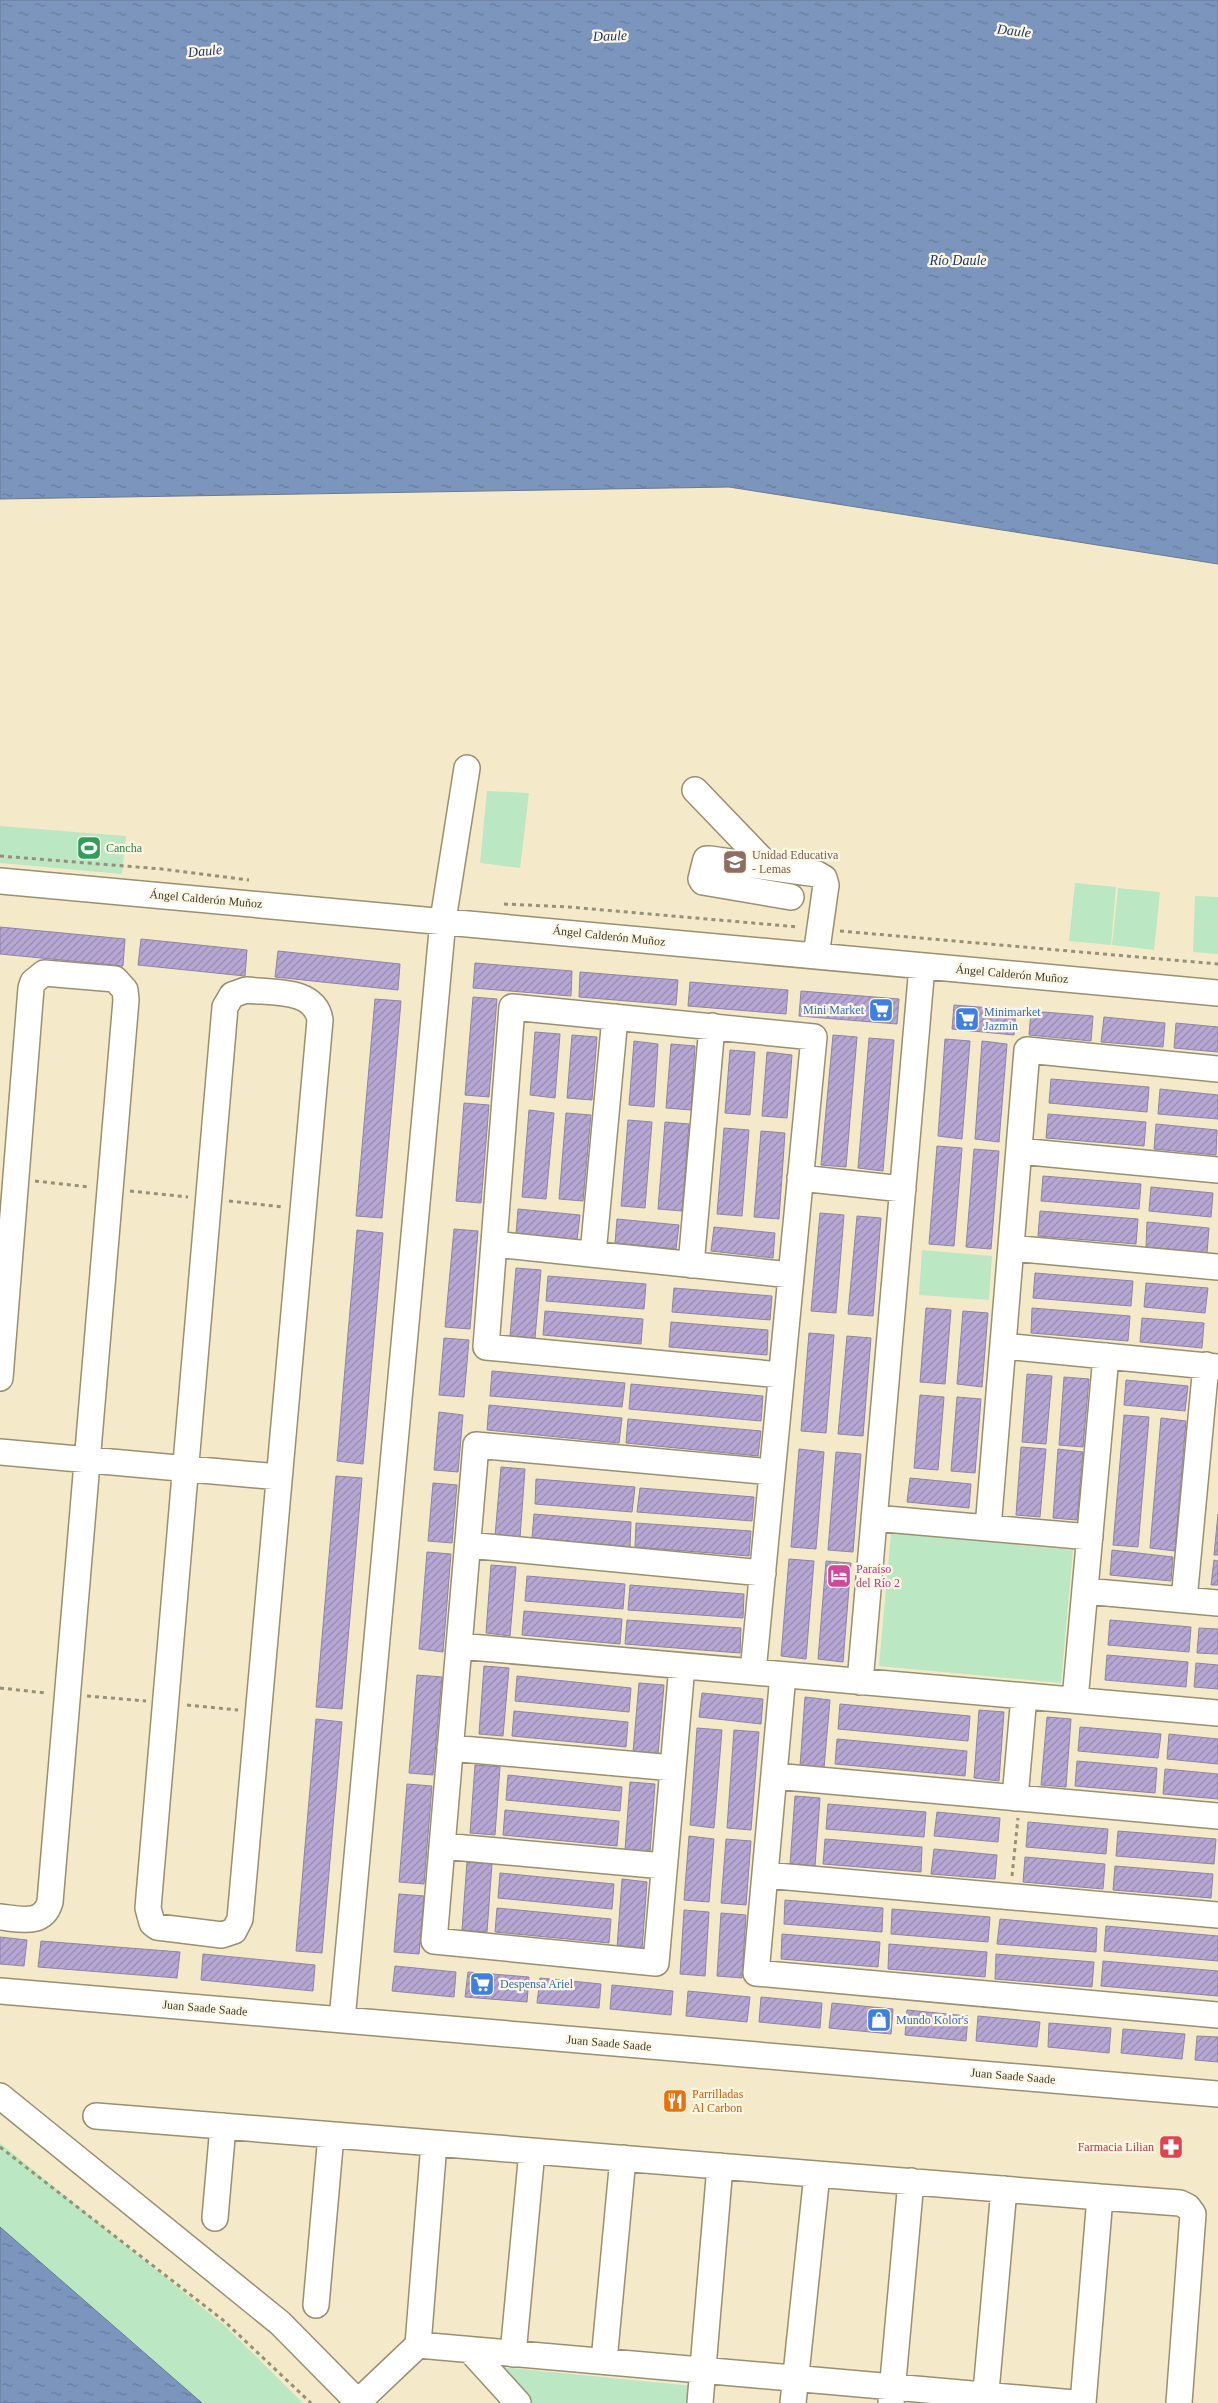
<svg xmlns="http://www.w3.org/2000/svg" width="1218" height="2403" font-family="'Times New Roman',serif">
  <defs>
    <pattern id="water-ripples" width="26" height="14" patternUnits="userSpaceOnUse" patternTransform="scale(1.25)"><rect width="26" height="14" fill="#7c95bd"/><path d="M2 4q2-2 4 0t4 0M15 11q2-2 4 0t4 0" fill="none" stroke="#677b9a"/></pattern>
    <pattern id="building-hatch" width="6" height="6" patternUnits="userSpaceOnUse" patternTransform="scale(1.25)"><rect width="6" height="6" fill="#b7a7d5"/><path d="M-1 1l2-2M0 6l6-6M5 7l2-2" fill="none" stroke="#9689ad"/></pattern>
  </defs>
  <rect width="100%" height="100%" fill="#f4eac9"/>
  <path fill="#bce7c3" d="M487,791L529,793L520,868L480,863Z
    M0,826L126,836L122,874L0,863Z
    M1075,883L1116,887L1111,945L1069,941Z
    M1118,888L1160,892L1154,950L1112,945Z
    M1195,896L1218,897V954L1193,952Z
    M922,1250L992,1256L989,1300L919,1295Z
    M891,1533L1073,1550L1061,1683L879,1666Z
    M0,2143L224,2325L303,2403H202L0,2227Z
    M500,2367L694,2386L693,2403H527Z"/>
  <path fill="url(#water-ripples)" stroke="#697a92" d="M0,0H1218V564L729,487L0,499Z
    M0,2227L202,2403H0Z"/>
  <path fill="url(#building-hatch)" stroke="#8e85a2" d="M0,927L125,939L123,966L0,954Z
    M141,939L247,950L245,976L138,965Z
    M278,951L400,964L398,990L275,977Z
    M475,963L572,971L571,996L473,988Z
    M580,972L678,980L676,1005L579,997Z
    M690,982L788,990L786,1014L688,1006Z
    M801,991L899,999L897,1024L799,1016Z
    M473,997L497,999L489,1097L465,1095Z
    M375,999L401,1001L382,1218L356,1216Z
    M954,1005L1016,1010L1014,1035L952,1029Z
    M1031,1011L1093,1016L1091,1041L1029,1035Z
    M1104,1017L1165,1023L1163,1047L1101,1042Z
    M1176,1023L1218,1027V1052L1174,1048Z
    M535,1032L560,1034L555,1098L530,1095Z
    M572,1035L597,1037L592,1100L567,1098Z
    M833,1035L857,1037L846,1167L821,1165Z
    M869,1038L894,1040L883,1171L858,1168Z
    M945,1039L970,1041L962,1139L938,1136Z
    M634,1041L658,1044L654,1107L629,1105Z
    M982,1041L1007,1044L999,1142L975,1139Z
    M671,1044L695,1046L691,1110L666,1108Z
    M730,1050L755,1052L750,1115L725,1113Z
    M767,1052L792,1055L787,1118L762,1116Z
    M1051,1079L1149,1087L1147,1112L1049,1103Z
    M1160,1089L1218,1095V1119L1158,1114Z
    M464,1103L489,1105L481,1203L456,1201Z
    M529,1110L554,1113L546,1199L522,1197Z
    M566,1113L591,1115L583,1201L559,1199Z
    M1048,1114L1146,1122L1144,1146L1046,1138Z
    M628,1120L652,1122L645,1208L621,1206Z
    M665,1122L689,1124L682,1211L658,1209Z
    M1156,1124L1217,1130L1216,1155L1154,1149Z
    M724,1128L749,1130L742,1216L717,1214Z
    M761,1131L785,1133L779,1219L754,1217Z
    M937,1146L962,1148L954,1246L929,1244Z
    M974,1149L999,1151L991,1249L966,1247Z
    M1043,1176L1141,1184L1139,1209L1041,1201Z
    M1151,1187L1213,1193L1211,1217L1149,1211Z
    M518,1209L580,1215L577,1240L516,1234Z
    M1040,1211L1138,1219L1136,1244L1038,1236Z
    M820,1213L844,1215L836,1313L811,1311Z
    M857,1216L881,1218L873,1316L848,1314Z
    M617,1219L679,1225L676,1249L615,1243Z
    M1147,1222L1209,1228L1207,1253L1146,1247Z
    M714,1227L775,1233L773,1258L711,1251Z
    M454,1229L478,1231L470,1329L445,1327Z
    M357,1230L383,1233L363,1464L337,1461Z
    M516,1268L541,1270L535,1338L510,1336Z
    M1035,1273L1133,1281L1131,1306L1033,1298Z
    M548,1276L646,1284L644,1309L546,1301Z
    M1146,1283L1208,1288L1205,1313L1144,1307Z
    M674,1288L772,1296L770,1320L672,1312Z
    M926,1308L951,1310L945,1384L920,1382Z
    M1032,1308L1130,1316L1128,1341L1031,1333Z
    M545,1311L643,1319L641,1344L543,1335Z
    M963,1311L988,1313L982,1387L957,1384Z
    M1142,1318L1204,1323L1202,1348L1140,1342Z
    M671,1322L768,1330L767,1355L669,1347Z
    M809,1333L834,1335L826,1433L801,1431Z
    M847,1336L871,1338L863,1436L838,1434Z
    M444,1338L469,1340L464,1397L439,1395Z
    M492,1371L625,1383L622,1407L490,1396Z
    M1027,1374L1052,1376L1046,1444L1022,1442Z
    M1064,1377L1089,1379L1083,1447L1059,1445Z
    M1126,1380L1188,1386L1185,1411L1124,1405Z
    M631,1384L763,1396L761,1421L629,1409Z
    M920,1395L944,1397L938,1470L914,1468Z
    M957,1397L981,1399L975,1473L951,1471Z
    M489,1405L622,1418L619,1443L487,1430Z
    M439,1412L463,1415L458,1472L434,1470Z
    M1124,1415L1149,1417L1138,1547L1113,1545Z
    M1161,1418L1186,1421L1175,1551L1150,1548Z
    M628,1419L761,1431L758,1456L626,1443Z
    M1021,1447L1046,1449L1040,1517L1016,1515Z
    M799,1449L824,1452L816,1549L791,1547Z
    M1058,1449L1083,1452L1077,1520L1053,1518Z
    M836,1452L861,1454L853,1552L828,1550Z
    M501,1467L525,1469L520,1538L495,1536Z
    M336,1476L362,1478L342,1709L316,1707Z
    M910,1478L971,1484L969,1508L907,1502Z
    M536,1479L635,1487L632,1512L535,1504Z
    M433,1483L457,1485L452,1543L428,1541Z
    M640,1488L754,1497L752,1521L637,1512Z
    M534,1514L631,1522L630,1547L532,1538Z
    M1218,1514V1555H1214Z
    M636,1523L751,1531L749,1556L635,1547Z
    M1112,1550L1173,1557L1171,1581L1110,1575Z
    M427,1552L451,1554L443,1652L419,1649Z
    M789,1559L814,1561L806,1659L781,1656Z
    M1214,1560L1218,1561V1585H1211Z
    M826,1561L851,1563L843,1662L818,1659Z
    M491,1565L516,1567L510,1636L486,1633Z
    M527,1576L625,1584L623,1609L525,1601Z
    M630,1585L744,1594L743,1618L628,1610Z
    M524,1611L622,1619L620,1644L522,1635Z
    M627,1620L741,1628L740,1653L625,1644Z
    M1110,1620L1191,1627L1189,1652L1108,1645Z
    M1199,1628L1218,1629V1654L1197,1653Z
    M1107,1655L1188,1662L1186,1687L1105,1680Z
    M1196,1663L1218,1665V1689L1194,1687Z
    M484,1666L509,1668L503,1736L479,1734Z
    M417,1675L442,1677L433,1775L409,1773Z
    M517,1676L631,1688L629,1712L515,1701Z
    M639,1683L664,1685L658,1754L633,1752Z
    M702,1693L763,1699L761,1724L699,1717Z
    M805,1697L830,1700L824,1768L800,1766Z
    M840,1704L970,1716L968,1741L838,1729Z
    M979,1710L1004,1712L999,1781L974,1778Z
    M514,1711L628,1722L626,1747L512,1736Z
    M1047,1717L1071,1719L1066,1787L1041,1785Z
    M316,1719L342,1722L322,1953L296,1951Z
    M1080,1727L1161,1734L1158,1758L1078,1751Z
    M697,1728L722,1730L714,1828L690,1825Z
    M734,1730L759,1732L751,1830L727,1828Z
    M1169,1734L1218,1739V1764L1167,1759Z
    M837,1739L967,1751L965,1776L835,1764Z
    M1077,1761L1157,1768L1155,1793L1075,1786Z
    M475,1765L500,1767L495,1835L470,1833Z
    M1165,1769L1218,1774V1799L1163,1794Z
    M508,1775L622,1787L620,1811L506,1800Z
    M630,1782L655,1784L650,1853L625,1850Z
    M407,1784L432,1786L424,1884L399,1882Z
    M795,1796L820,1798L815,1866L790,1864Z
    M828,1804L926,1812L924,1837L826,1829Z
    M505,1810L619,1821L617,1846L503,1835Z
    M937,1812L1000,1818L998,1842L934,1836Z
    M1028,1822L1108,1829L1106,1854L1026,1847Z
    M1118,1831L1216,1839L1214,1864L1116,1856Z
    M689,1836L714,1839L709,1902L684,1900Z
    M726,1839L751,1841L746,1905L721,1903Z
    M825,1839L922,1847L921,1872L823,1864Z
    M934,1849L997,1855L995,1879L931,1874Z
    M1025,1857L1105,1864L1103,1889L1023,1882Z
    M467,1862L492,1864L487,1932L462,1930Z
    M1115,1866L1213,1874L1211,1898L1113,1890Z
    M500,1873L614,1884L612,1909L498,1898Z
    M622,1879L647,1882L642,1950L617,1948Z
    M399,1894L424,1896L419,1954L394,1952Z
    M785,1900L883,1908L882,1932L784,1924Z
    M497,1908L611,1919L609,1943L495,1932Z
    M892,1909L990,1917L988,1942L891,1934Z
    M684,1910L709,1912L705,1976L680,1974Z
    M721,1913L746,1915L742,1978L717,1976Z
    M1000,1919L1097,1928L1096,1952L997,1944Z
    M1106,1926L1218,1936V1961L1104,1951Z
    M782,1934L880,1942L878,1967L781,1959Z
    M0,1937L27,1940L24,1966L0,1964Z
    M41,1941L180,1952L177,1978L38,1967Z
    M889,1944L987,1952L985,1977L888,1969Z
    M203,1954L315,1965L313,1991L201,1980Z
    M996,1954L1094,1962L1092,1987L995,1979Z
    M1103,1961L1218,1971V1996L1101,1986Z
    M395,1966L456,1972L454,1997L392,1991Z
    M468,1972L529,1977L527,2002L465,1997Z
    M540,1978L601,1984L599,2008L537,2003Z
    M612,1985L673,1991L671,2015L610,2009Z
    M688,1991L750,1997L747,2022L686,2016Z
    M761,1997L822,2003L820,2028L759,2022Z
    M832,2003L893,2009L891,2034L829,2028Z
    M907,2010L968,2016L966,2041L905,2035Z
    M978,2016L1040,2022L1037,2047L976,2041Z
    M1049,2023L1111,2028L1109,2053L1048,2047Z
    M1123,2029L1185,2034L1182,2059L1121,2053Z
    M1197,2036L1218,2037V2062L1195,2060Z"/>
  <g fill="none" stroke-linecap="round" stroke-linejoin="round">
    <defs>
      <path id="minor" d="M695,790L769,867
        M0,881L1218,993
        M791,897L703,882L701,879L706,859H710L817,874L824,878L826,885L816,956
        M246,990C271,993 315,988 320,1020L240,1919L234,1931L222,1935L157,1927L152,1923L148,1908L225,1007L232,995Z
        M1019,1151L1218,1170
        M800,1178L903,1189
        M494,1244L791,1275
        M1011,1248L1218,1267
        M593,1254L615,1017
        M691,1265L712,1026
        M1003,1346L1218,1367
        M0,1378L31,988L33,982L44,973L115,979L125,990L126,1000L50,1902C43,1926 20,1919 0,1917
        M0,1452L279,1477
        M874,1518L1090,1537
        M988,1528L1027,1050L1218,1069
        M468,1545L763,1573
        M1085,1591L1218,1603
        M1184,1600L1206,1365
        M459,1646L1218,1713
        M682,1666L656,1963L434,1941L476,1445L772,1472
        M753,1672C773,1460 793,1248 814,1037L512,1007L486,1347L781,1375
        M783,1675L756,1973L1218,2015
        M860,1682L922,966
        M1075,1700L1106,1356
        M450,1748L673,1768
        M774,1776L1218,1816
        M1015,1798L1024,1696
        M442,1846L664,1866
        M765,1875L1218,1915
        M0,1991L1218,2094
        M342,2020L443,920L467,768
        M0,2096L280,2323L359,2403
        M96,2116L434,2143
        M1100,2197L1180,2203L1188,2207L1193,2214L1179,2403
        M215,2218L223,2126
        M316,2305L331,2135
        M418,2345L434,2143L1100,2197L1083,2403
        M470,2350L518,2403
        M513,2354L532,2151
        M604,2361L623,2158
        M358,2402L418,2345L1074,2403
        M700,2403L720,2166
        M793,2403L817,2174
        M891,2403L911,2181
        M985,2403L1004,2189"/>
    </defs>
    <use href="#minor" stroke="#998f71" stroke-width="28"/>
    <path stroke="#979079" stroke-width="3" stroke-dasharray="4 4" stroke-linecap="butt" d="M0,856L162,869L249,880
      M504,904L569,907L799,927
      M840,931L1218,964
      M35,1181L89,1187
      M130,1191L188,1197
      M229,1201L283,1207
      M0,1688L46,1693
      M87,1696L146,1701
      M187,1705L238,1710
      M1012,1876L1018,1818
      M0,2147L223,2320L311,2403"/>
    <use href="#minor" stroke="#fff" stroke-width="25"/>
  </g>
  <defs>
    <symbol id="stadium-square" viewBox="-11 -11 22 22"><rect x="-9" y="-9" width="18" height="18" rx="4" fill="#2e9e5b" stroke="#fef7e4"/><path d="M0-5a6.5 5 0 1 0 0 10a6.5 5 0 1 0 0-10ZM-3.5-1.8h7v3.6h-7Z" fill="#fff"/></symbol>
    <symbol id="school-square" viewBox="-11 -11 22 22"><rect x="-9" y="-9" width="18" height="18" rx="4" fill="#8d6e63" stroke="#fef7e4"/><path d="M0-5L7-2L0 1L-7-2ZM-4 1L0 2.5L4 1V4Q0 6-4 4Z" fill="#fff"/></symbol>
    <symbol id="supermarket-square" viewBox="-11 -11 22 22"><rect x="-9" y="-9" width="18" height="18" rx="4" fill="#3f7fe0" stroke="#fef7e4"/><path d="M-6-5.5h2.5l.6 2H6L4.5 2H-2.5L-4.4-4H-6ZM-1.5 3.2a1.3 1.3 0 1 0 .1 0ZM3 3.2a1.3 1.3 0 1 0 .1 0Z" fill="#fff"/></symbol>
    <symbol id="hotel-square" viewBox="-11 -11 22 22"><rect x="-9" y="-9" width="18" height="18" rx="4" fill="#d1479c" stroke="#fef7e4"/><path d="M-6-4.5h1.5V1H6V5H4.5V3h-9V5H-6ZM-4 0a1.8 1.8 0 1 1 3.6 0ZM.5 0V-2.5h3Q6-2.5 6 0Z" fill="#fff"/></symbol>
    <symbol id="shop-square" viewBox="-11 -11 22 22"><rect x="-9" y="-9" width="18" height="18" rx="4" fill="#3f7fe0" stroke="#fef7e4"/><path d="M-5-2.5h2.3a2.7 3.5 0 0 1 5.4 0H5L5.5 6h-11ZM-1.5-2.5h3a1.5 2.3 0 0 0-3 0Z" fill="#fff"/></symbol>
    <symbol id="restaurant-square" viewBox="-11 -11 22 22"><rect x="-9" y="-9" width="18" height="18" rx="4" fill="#e8710a" stroke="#fef7e4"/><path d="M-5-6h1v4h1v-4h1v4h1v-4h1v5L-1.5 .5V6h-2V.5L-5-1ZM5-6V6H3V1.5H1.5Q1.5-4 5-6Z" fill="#fff"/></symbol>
    <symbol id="pharmacy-square" viewBox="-11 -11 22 22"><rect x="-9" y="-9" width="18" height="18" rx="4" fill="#e0444e" stroke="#fef7e4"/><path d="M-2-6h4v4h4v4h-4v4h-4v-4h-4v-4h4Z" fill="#fff"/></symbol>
  </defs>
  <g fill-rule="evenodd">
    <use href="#stadium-square" x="75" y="834" width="28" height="28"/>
    <use href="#school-square" x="721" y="848" width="28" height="28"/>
    <use href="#supermarket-square" x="867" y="996" width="28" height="28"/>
    <use href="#supermarket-square" x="953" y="1005" width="28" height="28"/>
    <use href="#hotel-square" x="825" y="1562" width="28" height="28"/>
    <use href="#supermarket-square" x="468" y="1970" width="28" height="28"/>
    <use href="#shop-square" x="865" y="2006" width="28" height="28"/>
    <use href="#restaurant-square" x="661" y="2087" width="28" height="28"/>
    <use href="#pharmacy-square" x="1157" y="2133" width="28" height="28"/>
  </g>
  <g text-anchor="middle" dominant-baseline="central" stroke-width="4.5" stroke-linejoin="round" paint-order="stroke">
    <g font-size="12" fill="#27864d" stroke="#fef7e4" text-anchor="start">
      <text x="106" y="848">Cancha</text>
    </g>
    <g font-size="12" fill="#785e54" stroke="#fef7e4" text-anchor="start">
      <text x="752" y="855">Unidad Educativa<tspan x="752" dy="14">- Lemas</tspan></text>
    </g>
    <g font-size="12" fill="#3e3a2d" stroke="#fef7e4">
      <text transform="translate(206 899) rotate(5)">Ángel Calderón Muñoz</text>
      <text transform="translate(609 936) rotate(6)">Ángel Calderón Muñoz</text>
      <text transform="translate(1012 974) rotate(5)">Ángel Calderón Muñoz</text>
      <text transform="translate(205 2008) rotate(5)">Juan Saade Saade</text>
      <text transform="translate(609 2043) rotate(5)">Juan Saade Saade</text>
      <text transform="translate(1013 2076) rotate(5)">Juan Saade Saade</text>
    </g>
    <g font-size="12" fill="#366cbe" stroke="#fef7e4" text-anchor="start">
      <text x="864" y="1010" text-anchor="end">Mini Market</text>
      <text x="984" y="1012">Minimarket<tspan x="984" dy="14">Jazmin</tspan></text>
      <text x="500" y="1984">Despensa Ariel</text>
      <text x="896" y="2020">Mundo Kolor's</text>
    </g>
    <g font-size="12" fill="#b23c85" stroke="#fef7e4" text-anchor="start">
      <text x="856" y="1569">Paraíso<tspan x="856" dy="14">del Río 2</tspan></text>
    </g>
    <g font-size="12" fill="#c56008" stroke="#fef7e4" text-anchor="start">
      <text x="692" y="2094">Parrilladas<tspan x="692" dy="14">Al Carbon</tspan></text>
    </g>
    <g font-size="12" fill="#be3a42" stroke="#fef7e4" text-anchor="end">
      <text x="1154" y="2147">Farmacia Lilian</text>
    </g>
    <g font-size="14" font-style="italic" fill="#1a396d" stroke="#fef7e4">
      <text transform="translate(1014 31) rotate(7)">Daule</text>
      <text transform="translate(610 36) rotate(-2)">Daule</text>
      <text transform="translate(205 51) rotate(-5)">Daule</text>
      <text x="958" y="260">Río Daule</text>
    </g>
  </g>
</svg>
